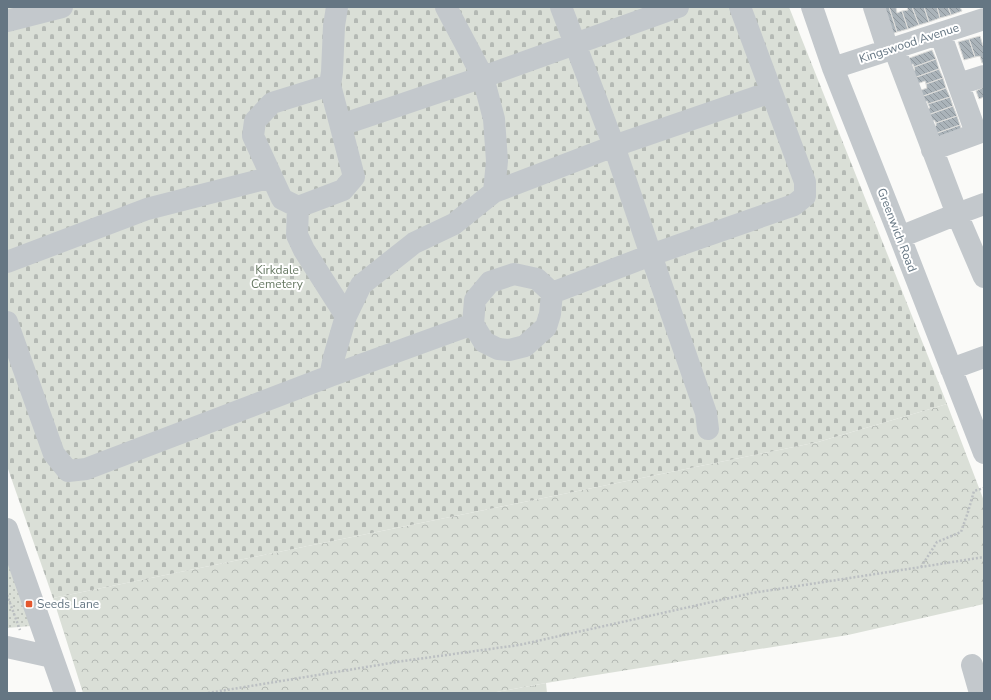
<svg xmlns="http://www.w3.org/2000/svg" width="991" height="700" font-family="'Nunito Sans',sans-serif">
  <defs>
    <pattern id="grass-tufts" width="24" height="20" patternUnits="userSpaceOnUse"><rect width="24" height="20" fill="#dadfd7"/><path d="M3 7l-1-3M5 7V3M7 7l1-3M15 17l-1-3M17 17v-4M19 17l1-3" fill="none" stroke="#b4b9b4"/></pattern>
    <pattern id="forest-crowns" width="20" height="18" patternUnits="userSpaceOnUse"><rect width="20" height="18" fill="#dadfd7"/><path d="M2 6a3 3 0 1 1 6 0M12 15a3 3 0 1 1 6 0" fill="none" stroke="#b4b9b4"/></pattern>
    <pattern id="cemetery-stones" width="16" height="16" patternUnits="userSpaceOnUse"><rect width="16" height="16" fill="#dadfd7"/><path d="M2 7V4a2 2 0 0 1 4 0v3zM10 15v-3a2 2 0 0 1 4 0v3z" fill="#b4b9b4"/></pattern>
    <pattern id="park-dots" width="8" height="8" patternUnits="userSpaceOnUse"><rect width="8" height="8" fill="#dadfd7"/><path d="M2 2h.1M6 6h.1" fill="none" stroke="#b4b9b4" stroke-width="1.8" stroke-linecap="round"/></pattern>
    <pattern id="building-back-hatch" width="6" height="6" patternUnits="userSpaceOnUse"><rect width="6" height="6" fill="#aab3b9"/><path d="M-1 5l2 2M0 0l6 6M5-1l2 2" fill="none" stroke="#8e969c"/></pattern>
  </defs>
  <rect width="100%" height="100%" fill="#fafaf8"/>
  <path fill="url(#grass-tufts)" d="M546,683L547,693H491Z"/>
  <path fill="url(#forest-crowns)" d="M947,404L984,501V604L848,635L546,683L491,693H83L53,598L818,442Z"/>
  <path fill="url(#cemetery-stones)" d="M7,7H789L947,404L818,442L53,598L7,466Z"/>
  <path fill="url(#park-dots)" d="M7,558L31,626L7,628Z"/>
  <path fill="url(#building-back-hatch)" stroke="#dcdcda" d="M887,7H889L897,32L886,36L877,10Z
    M889,7H896L897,13L902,11L908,29L897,32Z
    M907,7H912L919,25L908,29L902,11L908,10Z
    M912,7H924L929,22L919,25Z
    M924,7H937L940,18L929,22Z
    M937,7H948L951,15L940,18Z
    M948,7H960L962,11L951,15Z
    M980,36L984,49V63H982L980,56L975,57L969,39Z
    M969,39L975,57L964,60L958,42Z
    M932,50L936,59L914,67L913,64L907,66L904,60Z
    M936,59L939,69L911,79L909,73L915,70L914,67Z
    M939,69L943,78L926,84L925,81L914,85L911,79Z
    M943,78L946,88L915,99L913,93L927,88L926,84Z
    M984,87V97L979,99L976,91Z
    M946,88L950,97L928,104L927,101L921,104L918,98Z
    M950,97L953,106L925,116L923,110L930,108L928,104Z
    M953,106L957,116L936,123L934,120L928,123L925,116Z
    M957,116L960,125L931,135L928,129L936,126V123Z
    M960,125L963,135L935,141L932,135Z"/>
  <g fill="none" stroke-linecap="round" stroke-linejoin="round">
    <path stroke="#bbbfc2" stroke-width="2.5" stroke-dasharray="2 2" stroke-linecap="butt" d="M921,567L937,542L961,532L968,512L974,491L984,488
      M7,595L20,630
      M208,693L403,661L519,645L752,593L921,567L984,557"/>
    <path stroke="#c3c8cc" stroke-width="22" d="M446,7L483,77L494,119L497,161L494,192L454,224L414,243L361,285L346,316L334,357L330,376L473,324L475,300L490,282L514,274L537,279L552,293L651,255L614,146L561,7
      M812,7L833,68L900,237L984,453
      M874,7L888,50
      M7,21L62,7
      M940,33L976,133
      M894,48L957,214L984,277
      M833,68L984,19
      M959,84L984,76
      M330,85L272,103L255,121L253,136L282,199L298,207L343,190L354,177L330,85L332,72L334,26L337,7
      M341,125L483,77L678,7
      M932,150L984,131
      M494,192L614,146L771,92
      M298,207L297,235L304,250L346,316
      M900,237L957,214L984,204
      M7,262L147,209L272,177
      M7,322L54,454L68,471L86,469L330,376
      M473,324L484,342L498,349L509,350L525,346L546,327L550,314L552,293
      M951,369L984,357
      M708,429L706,413L651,255L794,205L805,196V182L740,7
      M7,529L65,693
      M7,647L52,657
      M972,665L980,693"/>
  </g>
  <rect fill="#e4572e" stroke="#fff" stroke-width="1.5" x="25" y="600" width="8" height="8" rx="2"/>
  <g text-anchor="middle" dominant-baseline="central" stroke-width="4" stroke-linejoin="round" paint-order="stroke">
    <g font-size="12" fill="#657683" stroke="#fff">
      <text transform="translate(909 43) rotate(-18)">Kingswood Avenue</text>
      <text transform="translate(897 230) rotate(69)">Greenwich Road</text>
    </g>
    <g font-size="12" fill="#687a64" stroke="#fff">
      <text x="277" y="270">Kirkdale<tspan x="277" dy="14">Cemetery</tspan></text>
    </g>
    <g font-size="12" fill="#657683" stroke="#fff" text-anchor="start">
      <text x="37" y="604">Seeds Lane</text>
    </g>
  </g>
  <rect width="991" height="700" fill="none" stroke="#657683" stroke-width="16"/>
</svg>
